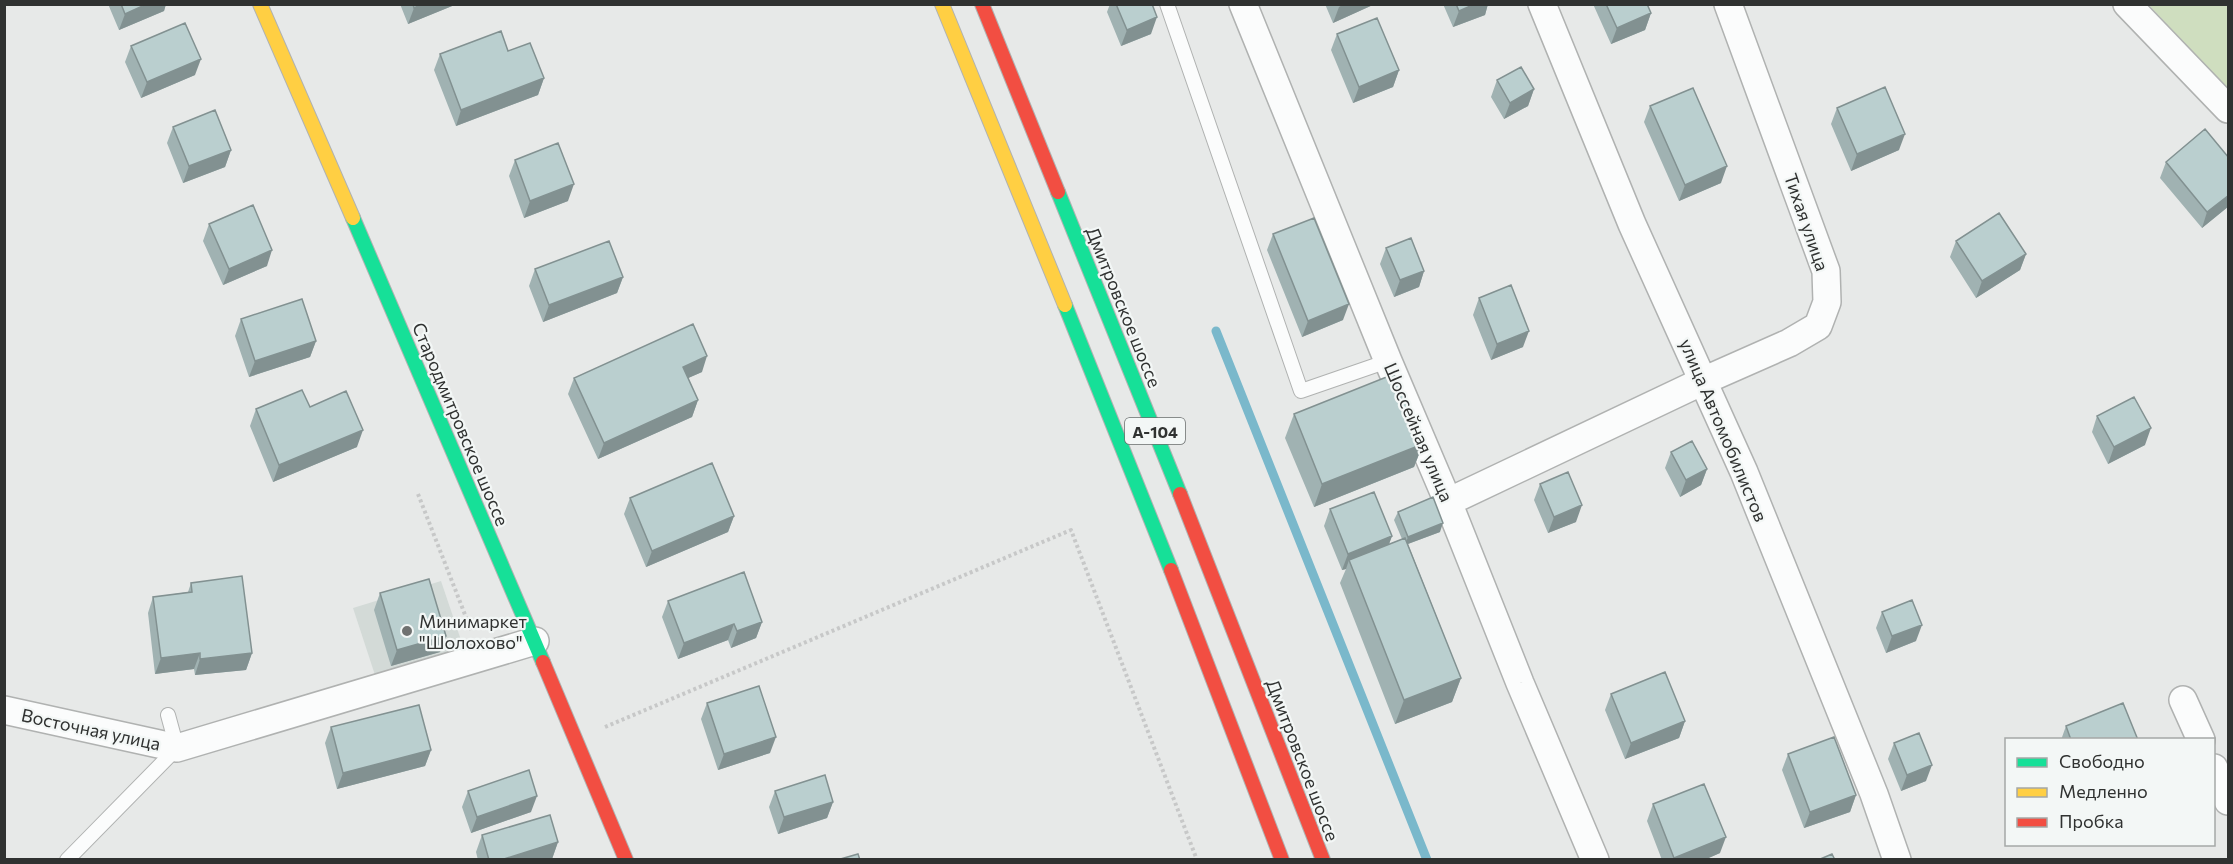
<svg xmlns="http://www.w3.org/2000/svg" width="2233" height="864" font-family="Commissioner,sans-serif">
  <rect width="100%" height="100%" fill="#e7e9e8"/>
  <path fill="#d3dad7" d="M441,581L464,649L375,675L353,608Z"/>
  <path fill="#cfdebf" d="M2149,5H2228V91Z"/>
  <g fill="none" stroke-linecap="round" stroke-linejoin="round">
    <path stroke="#7ab8cb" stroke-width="9" d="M1216,331L1427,860"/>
    <defs>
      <path id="lane" d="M1167,4L1301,391L1388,361
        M67,860L177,748L168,715"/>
      <path id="street" d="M1243,4L1388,361L1448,502L1520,683L1595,860
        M1542,4L1632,224L1744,472L1874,794L1897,860
        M2127,4L2228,109
        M1448,502L1703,381L1789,343L1818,326L1827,302L1826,271L1728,4
        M2183,700L2201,740
        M4,710L177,748L535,641
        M2214,768L2228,801"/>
      <path id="fast" d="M1058,192L1180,494
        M353,218L543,662
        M1065,305L1171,570"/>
      <path id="slow" d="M260,4L353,218
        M942,4L1065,305"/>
      <path id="jam" d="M982,4L1058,192
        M1180,494L1323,860
        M1171,570L1282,860
        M543,662L626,860"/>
    </defs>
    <use href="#lane" stroke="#b0b2b1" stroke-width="16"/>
    <use href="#street" stroke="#b0b2b1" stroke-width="30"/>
    <use href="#fast" stroke="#b0b2b1" stroke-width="16"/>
    <use href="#slow" stroke="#b0b2b1" stroke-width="16"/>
    <use href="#jam" stroke="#b0b2b1" stroke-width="16"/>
    <path stroke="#c7c8c8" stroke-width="4" stroke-dasharray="3 3" stroke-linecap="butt" d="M418,494L471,630
      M605,727L1071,530L1197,860"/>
    <use href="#lane" stroke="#fbfcfc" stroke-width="14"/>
    <use href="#street" stroke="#fbfcfc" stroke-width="27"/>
    <use href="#fast" stroke="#16e098" stroke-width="14"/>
    <use href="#slow" stroke="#ffcf43" stroke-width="14"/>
    <use href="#jam" stroke="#f24e42" stroke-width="14"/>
  </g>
  <path fill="#a0b2b2" d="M108,4H166L164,11L119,30Z
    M400,4H457L408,24Z
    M1110,4H1152L1151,34L1121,46L1107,12Z
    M1325,4H1375L1333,23Z
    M1443,4H1488L1485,15L1453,27Z
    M1593,4H1647L1651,13L1645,30L1611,44Z
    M1337,34L1399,70L1393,87L1353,103L1331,50Z
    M131,46L195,75L141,98L125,62Z
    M508,51L544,78L538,95L456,126L434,70L440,54Z
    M1497,80L1534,89L1528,106L1504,119L1491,97Z
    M1650,106L1721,183L1679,201L1644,122Z
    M1837,108L1899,150L1851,171L1831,124Z
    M173,127L231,150L225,167L183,183L167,143Z
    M2229,158V206L2202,228L2160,178L2166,162Z
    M515,160L568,201L524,218L509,176Z
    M209,224L267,266L223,285L203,241Z
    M1273,234L1343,320L1302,337L1267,250Z
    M1956,241L2026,254L2020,270L1976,298L1950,257Z
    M1386,248L1424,271L1419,287L1394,297L1380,264Z
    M535,269L623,277L617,293L543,322L529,286Z
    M1479,298L1523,347L1491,360L1473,315Z
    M241,319L316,341L310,357L249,377L235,336Z
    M702,372L688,378L698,400L692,417L598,459L568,394L574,378Z
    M310,407L357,447L273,482L250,426L256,409Z
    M1294,414L1423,444L1414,467L1314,507L1285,438Z
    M2097,416L2145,445L2108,464L2092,432Z
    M1671,452L1707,469L1701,485L1680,497L1665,468Z
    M1540,484L1576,522L1548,533L1534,500Z
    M630,498L734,516L728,532L646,567L624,514Z
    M1330,509L1392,536L1389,544L1402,539L1394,520L1398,512L1440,532L1408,544L1461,678L1452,702L1395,724L1340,583L1346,569L1342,570L1324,526Z
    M191,583L252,653L246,670L195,675L194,669L155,674L148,613L153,597L188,592Z
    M380,593L446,636L440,652L391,666L374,610Z
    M668,601L762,622L756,638L731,648L728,640L678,659L662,617Z
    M1882,612L1916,641L1886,653L1876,628Z
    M1611,694L1685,721L1679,738L1625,759L1605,710Z
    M707,703L770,753L718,770L701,719Z
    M2066,726L2138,740H2061Z
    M331,727L431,750L425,766L337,789L325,743Z
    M1894,743L1926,781L1901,791L1888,759Z
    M1788,754L1856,795L1850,812L1804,828L1782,770Z
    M468,791L531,812L471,833L462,807Z
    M775,791L833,802L827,818L778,834L769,807Z
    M1653,804L1720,853L1704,860H1662L1647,821Z
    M482,835L558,842L552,859L550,860H478L476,852Z"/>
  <path fill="#829191" d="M147,4H166L164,11L119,30L125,14Z
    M422,4H457L408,24L414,8Z
    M1344,4H1375L1333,23L1339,7Z
    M1475,4H1488L1485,15L1453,27L1459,11Z
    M1651,13L1645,30L1611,44L1617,28Z
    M1157,17L1151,34L1121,46L1127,30Z
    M201,59L195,75L141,98L147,82Z
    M1399,70L1393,87L1353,103L1359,87Z
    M544,78L538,95L456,126L461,110Z
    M1534,89L1528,106L1504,119L1510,103Z
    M1905,134L1899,150L1851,171L1857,154Z
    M231,150L225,167L183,183L189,166Z
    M1727,166L1721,183L1679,201L1685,185Z
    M574,184L568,201L524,218L530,201Z
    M2229,195V206L2202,228L2207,212Z
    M272,250L267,266L223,285L229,269Z
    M2026,254L2020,270L1976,298L1982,281Z
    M1424,271L1419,287L1394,297L1400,280Z
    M623,277L617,293L543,322L549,305Z
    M1349,304L1343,320L1302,337L1308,321Z
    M1529,331L1523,347L1491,360L1497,344Z
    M316,341L310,357L249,377L255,361Z
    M707,356L702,372L677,383L683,367Z
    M698,400L692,417L598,459L604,443Z
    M2151,428L2145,445L2108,464L2114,447Z
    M363,430L357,447L273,482L279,465Z
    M1423,444L1414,467L1314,507L1322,484Z
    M1707,469L1701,485L1680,497L1686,480Z
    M1582,505L1576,522L1548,533L1554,517Z
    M734,516L728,532L646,567L652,551Z
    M1443,523L1440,532L1405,545L1408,537Z
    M1392,536L1386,552L1349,560L1346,569L1342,570L1348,554Z
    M762,622L756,638L731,648L737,631Z
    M734,624L728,640L678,659L684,643Z
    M1922,625L1916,641L1886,653L1892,636Z
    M446,636L440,652L391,666L397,650Z
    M200,653L194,669L155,674L161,658Z
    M252,653L246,670L195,675L200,659Z
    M1461,678L1452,702L1395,724L1404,700Z
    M1685,721L1679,738L1625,759L1631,743Z
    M776,737L770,753L718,770L724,754Z
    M431,750L425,766L337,789L343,773Z
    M1932,765L1926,781L1901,791L1907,775Z
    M1856,795L1850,812L1804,828L1810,812Z
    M537,796L531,812L471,833L477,817Z
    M833,802L827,818L778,834L784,817Z
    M1726,837L1720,853L1704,860H1674V858Z
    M558,842L552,859L550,860H501Z"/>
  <path fill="#bacfcf" stroke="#829191" stroke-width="1.5" d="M121,4H147L125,14Z
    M413,4H422L414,8Z
    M1116,4H1152L1157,17L1127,30Z
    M1456,4H1475L1459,11Z
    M1606,4H1647L1651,13L1617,28Z
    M1377,18L1399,70L1359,87L1337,34Z
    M185,23L201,59L147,82L131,46Z
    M501,31L508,51L530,43L544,78L461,110L440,54Z
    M1521,67L1534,89L1510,103L1497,80Z
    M1885,87L1905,134L1857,154L1837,108Z
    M1693,88L1727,166L1685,185L1650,106Z
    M215,110L231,150L189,166L173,127Z
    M2205,129L2229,158V195L2207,212L2166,162Z
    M558,143L574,184L530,201L515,160Z
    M253,205L272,250L229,269L209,224Z
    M1999,213L2026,254L1982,281L1956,241Z
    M1314,218L1349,304L1308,321L1273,234Z
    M1411,238L1424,271L1400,280L1386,248Z
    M609,241L623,277L549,305L535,269Z
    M1511,285L1529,331L1497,344L1479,298Z
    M302,299L316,341L255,361L241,319Z
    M693,324L707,356L683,367L698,400L604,443L574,378Z
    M1394,374L1423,444L1322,484L1294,414Z
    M302,390L310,407L346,391L363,430L279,465L256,409Z
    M2134,397L2151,428L2114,447L2097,416Z
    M1692,441L1707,469L1686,480L1671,452Z
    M712,463L734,516L652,551L630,498Z
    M1568,472L1582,505L1554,517L1540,484Z
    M1374,492L1392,536L1348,554L1330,509Z
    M1433,497L1443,523L1408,537L1398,512Z
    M1405,538L1461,678L1404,700L1349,560Z
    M744,572L762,622L737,631L734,624L684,643L668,601Z
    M242,576L252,653L200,659V653L161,658L153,597L192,592L191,583Z
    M429,579L446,636L397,650L380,593Z
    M1912,600L1922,625L1892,636L1882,612Z
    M1665,672L1685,721L1631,743L1611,694Z
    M759,686L776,737L724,754L707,703Z
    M2123,703L2138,740H2071L2066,726Z
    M419,705L431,750L343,773L331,727Z
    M1919,733L1932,765L1907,775L1894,743Z
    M1834,737L1856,795L1810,812L1788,754Z
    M529,770L537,796L477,817L468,791Z
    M825,775L833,802L784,817L775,791Z
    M1704,784L1726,837L1674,858L1653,804Z
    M550,815L558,842L501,860H489L482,835Z
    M858,854L860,860H837Z
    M1832,854L1835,860H1818Z"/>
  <circle fill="#707271" stroke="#f3f7f6" stroke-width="2" cx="407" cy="631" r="6"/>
  <g text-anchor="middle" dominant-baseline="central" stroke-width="4.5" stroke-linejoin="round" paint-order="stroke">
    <rect fill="#f3f7f6" stroke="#6a6d6c" stroke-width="1.5" x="1125" y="418" width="60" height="26" rx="4.5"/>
    <g font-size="16" font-weight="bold" fill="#303231">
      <text x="1155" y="431">А-104</text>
    </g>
    <g font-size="18" fill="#303231" stroke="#f3f7f6">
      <text transform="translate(1807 222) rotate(71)">Тихая улица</text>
      <text transform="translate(1124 307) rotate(68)">Дмитровское шоссе</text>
      <text transform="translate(461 424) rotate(67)">Стародмитровское шоссе</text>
      <text transform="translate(1724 430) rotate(67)">улица Автомобилистов</text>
      <text transform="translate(1419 432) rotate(67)">Шоссейная улица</text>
      <text transform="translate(91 729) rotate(12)">Восточная улица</text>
      <text transform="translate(1303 760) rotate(69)">Дмитровское шоссе</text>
    </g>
    <g font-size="18" fill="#303231" stroke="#f3f7f6" text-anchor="start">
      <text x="419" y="621">Минимаркет<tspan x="419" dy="21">"Шолохово"</tspan></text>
    </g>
  </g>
  <rect width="2233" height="864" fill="none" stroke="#303231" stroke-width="12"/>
  <rect x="2005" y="738" width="210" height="108" fill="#f3f7f6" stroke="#a5a8a7" stroke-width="1.5"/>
  <rect x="2017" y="758" width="30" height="9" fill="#16e098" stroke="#a5a8a7" stroke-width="1.5"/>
  <text x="2059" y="768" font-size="18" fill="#303231">Свободно</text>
  <rect x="2017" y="788" width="30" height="9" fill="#ffcf43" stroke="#a5a8a7" stroke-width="1.5"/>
  <text x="2059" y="798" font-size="18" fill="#303231">Медленно</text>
  <rect x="2017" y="818" width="30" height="9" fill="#f24e42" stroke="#a5a8a7" stroke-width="1.5"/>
  <text x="2059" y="828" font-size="18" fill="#303231">Пробка</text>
</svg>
